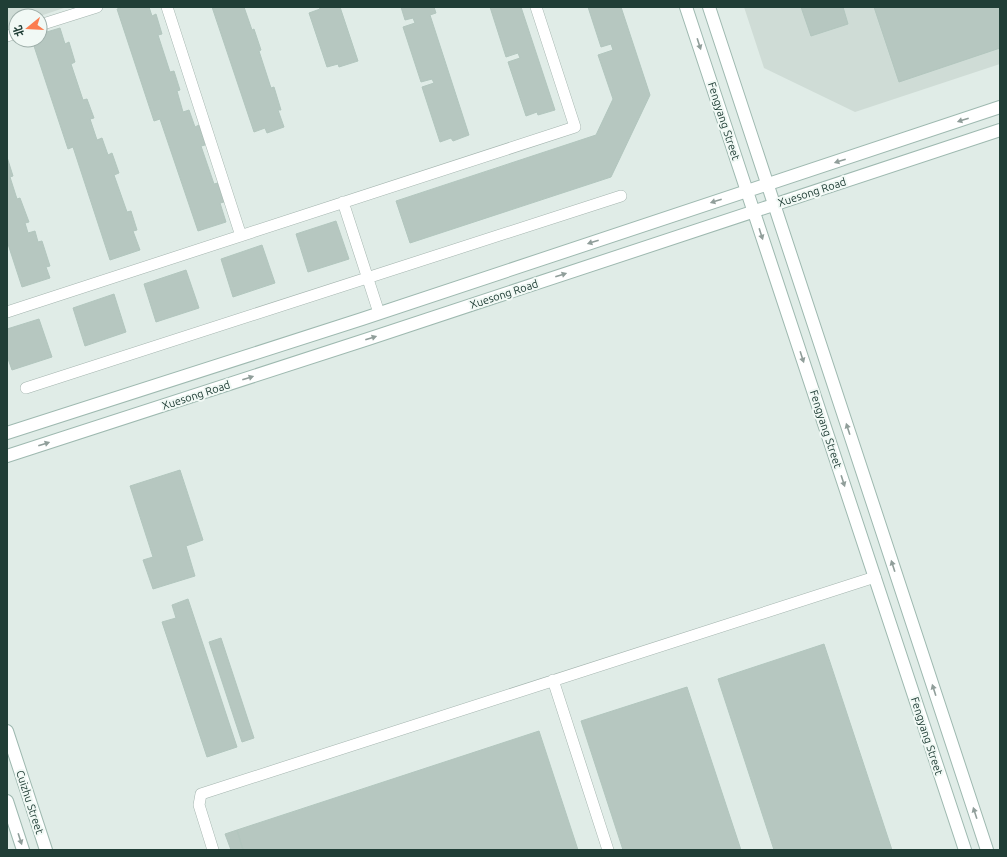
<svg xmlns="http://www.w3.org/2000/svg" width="1007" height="857" font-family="Ubuntu,'Noto Sans SC',sans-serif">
  <rect width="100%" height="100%" fill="#e0ece7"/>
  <path fill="#cfdcd6" d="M7,7H67L40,16H16V24L7,27Z
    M744,7H1000V64L855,112L764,68Z"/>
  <path fill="#b6c7c0" stroke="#b2c6be" d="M123,7H149L152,16L156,14L162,34L158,35L170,72L174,71L180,90L177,91L183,112L189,110L195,127L199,125L205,145L201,146L214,184L218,183L224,202L220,203L226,222L198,231L160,119L154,121L117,9Z
    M212,7H244L252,30L254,29L261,50L259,51L271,88L274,87L281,110H278L284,127L267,133L265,128L254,132Z
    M319,7H340L358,61L339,67L338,64L327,67L309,13L320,9Z
    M401,7H434L436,13L430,15L469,135L453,141L451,138L440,142L422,87L434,83L432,79L421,82L403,27L415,23L413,18L405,20Z
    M490,7H521L555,110L538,115L537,112L526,116L508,62L520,58L518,53L506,57Z
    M588,7H621L650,95L611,177L410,243L396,201L596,135L613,99L598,55L613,50L611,44L601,47Z
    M801,7H843L848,24L811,36Z
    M874,7H1000V48L899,82Z
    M60,28L65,44L69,42L75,62L71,64L83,100L87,99L94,118L90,119L97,140L102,138L108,155L112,153L119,173L114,175L127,212L131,211L137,230L133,231L140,250L110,260L73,147L68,149L32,40H40V34Z
    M7,157L13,176L10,177L17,199L20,198L29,222L25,223L28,233L35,231L38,242L42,241L50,266L46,267L50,278L22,287L7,241Z
    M336,221L349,259L308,272L296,234Z
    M262,245L275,283L233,297L221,259Z
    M186,270L199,308L156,322L144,284Z
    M114,294L126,332L85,346L73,308Z
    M39,319L52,357L12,370L7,356V329Z
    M180,470L203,540L186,546L195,576L153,589L143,560L153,557L130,486Z
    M188,599L237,747L207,757L162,622L176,618L172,605Z
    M221,638L254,738L242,742L209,642Z
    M824,644L892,850H774L718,679Z
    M687,687L741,850H623L581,721Z
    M539,731L578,850H243L237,830Z
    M237,830L243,850H231L225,834Z"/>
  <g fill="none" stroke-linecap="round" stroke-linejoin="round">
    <defs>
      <path id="lane" d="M167,7L241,236
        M40,25L97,7
        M7,36L16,33
        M343,202L379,313
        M7,312L575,127L536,7
        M26,388L621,196
        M553,680L608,850
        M213,850L199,805L201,794L875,577"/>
      <path id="secondary" d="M686,7L965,850
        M709,7L987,850
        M7,433L362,319L1000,107
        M7,456L368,339L1000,130
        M7,731L46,850
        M7,801L23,850"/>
    </defs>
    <use href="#lane" stroke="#a3b4ae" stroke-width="12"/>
    <use href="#secondary" stroke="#9eb9b0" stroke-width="14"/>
    <use href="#lane" stroke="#fff" stroke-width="11"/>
    <use href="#secondary" stroke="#fff" stroke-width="12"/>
  </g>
  <defs><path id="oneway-solid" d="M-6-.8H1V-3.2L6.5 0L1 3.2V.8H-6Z"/></defs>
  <g fill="#909e9a">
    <use href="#oneway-solid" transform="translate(699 44) rotate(72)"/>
    <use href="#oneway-solid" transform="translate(963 120) rotate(162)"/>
    <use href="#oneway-solid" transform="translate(840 161) rotate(162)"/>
    <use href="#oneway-solid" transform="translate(716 201) rotate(162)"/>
    <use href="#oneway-solid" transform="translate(761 234) rotate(72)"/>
    <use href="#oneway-solid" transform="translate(593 242) rotate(162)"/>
    <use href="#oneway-solid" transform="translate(561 275) rotate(-18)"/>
    <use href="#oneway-solid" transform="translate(371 338) rotate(-18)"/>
    <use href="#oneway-solid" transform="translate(802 357) rotate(72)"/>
    <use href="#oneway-solid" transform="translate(248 378) rotate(-18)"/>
    <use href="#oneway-solid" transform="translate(848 429) rotate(-108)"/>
    <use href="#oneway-solid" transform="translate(44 444) rotate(-18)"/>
    <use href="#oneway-solid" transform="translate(843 481) rotate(72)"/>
    <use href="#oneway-solid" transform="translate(893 566) rotate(-108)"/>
    <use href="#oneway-solid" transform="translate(934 690) rotate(-108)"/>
    <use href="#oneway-solid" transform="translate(975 813) rotate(-108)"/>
    <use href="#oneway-solid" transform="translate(20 839) rotate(72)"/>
  </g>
  <g text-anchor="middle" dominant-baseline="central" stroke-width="4" stroke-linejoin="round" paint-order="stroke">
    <g font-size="11" fill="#203e36" stroke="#f1f9f5">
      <text transform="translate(724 121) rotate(72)">Fengyang Street</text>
      <text transform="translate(812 192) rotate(-18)">Xuesong Road</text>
      <text transform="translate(504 294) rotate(-18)">Xuesong Road</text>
      <text transform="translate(196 395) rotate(-18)">Xuesong Road</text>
      <text transform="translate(826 429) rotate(72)">Fengyang Street</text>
      <text transform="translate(927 736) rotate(72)">Fengyang Street</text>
      <text transform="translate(30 802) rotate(72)">Cuizhu Street</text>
    </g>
  </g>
  <rect width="1007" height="857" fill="none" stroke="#203e36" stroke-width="16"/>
  <g transform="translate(28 28) rotate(252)"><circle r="19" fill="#f1f9f5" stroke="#9daea9"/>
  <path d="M0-3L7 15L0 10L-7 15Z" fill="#fb7d50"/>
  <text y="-6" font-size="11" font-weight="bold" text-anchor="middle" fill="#203e36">北</text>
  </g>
</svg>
